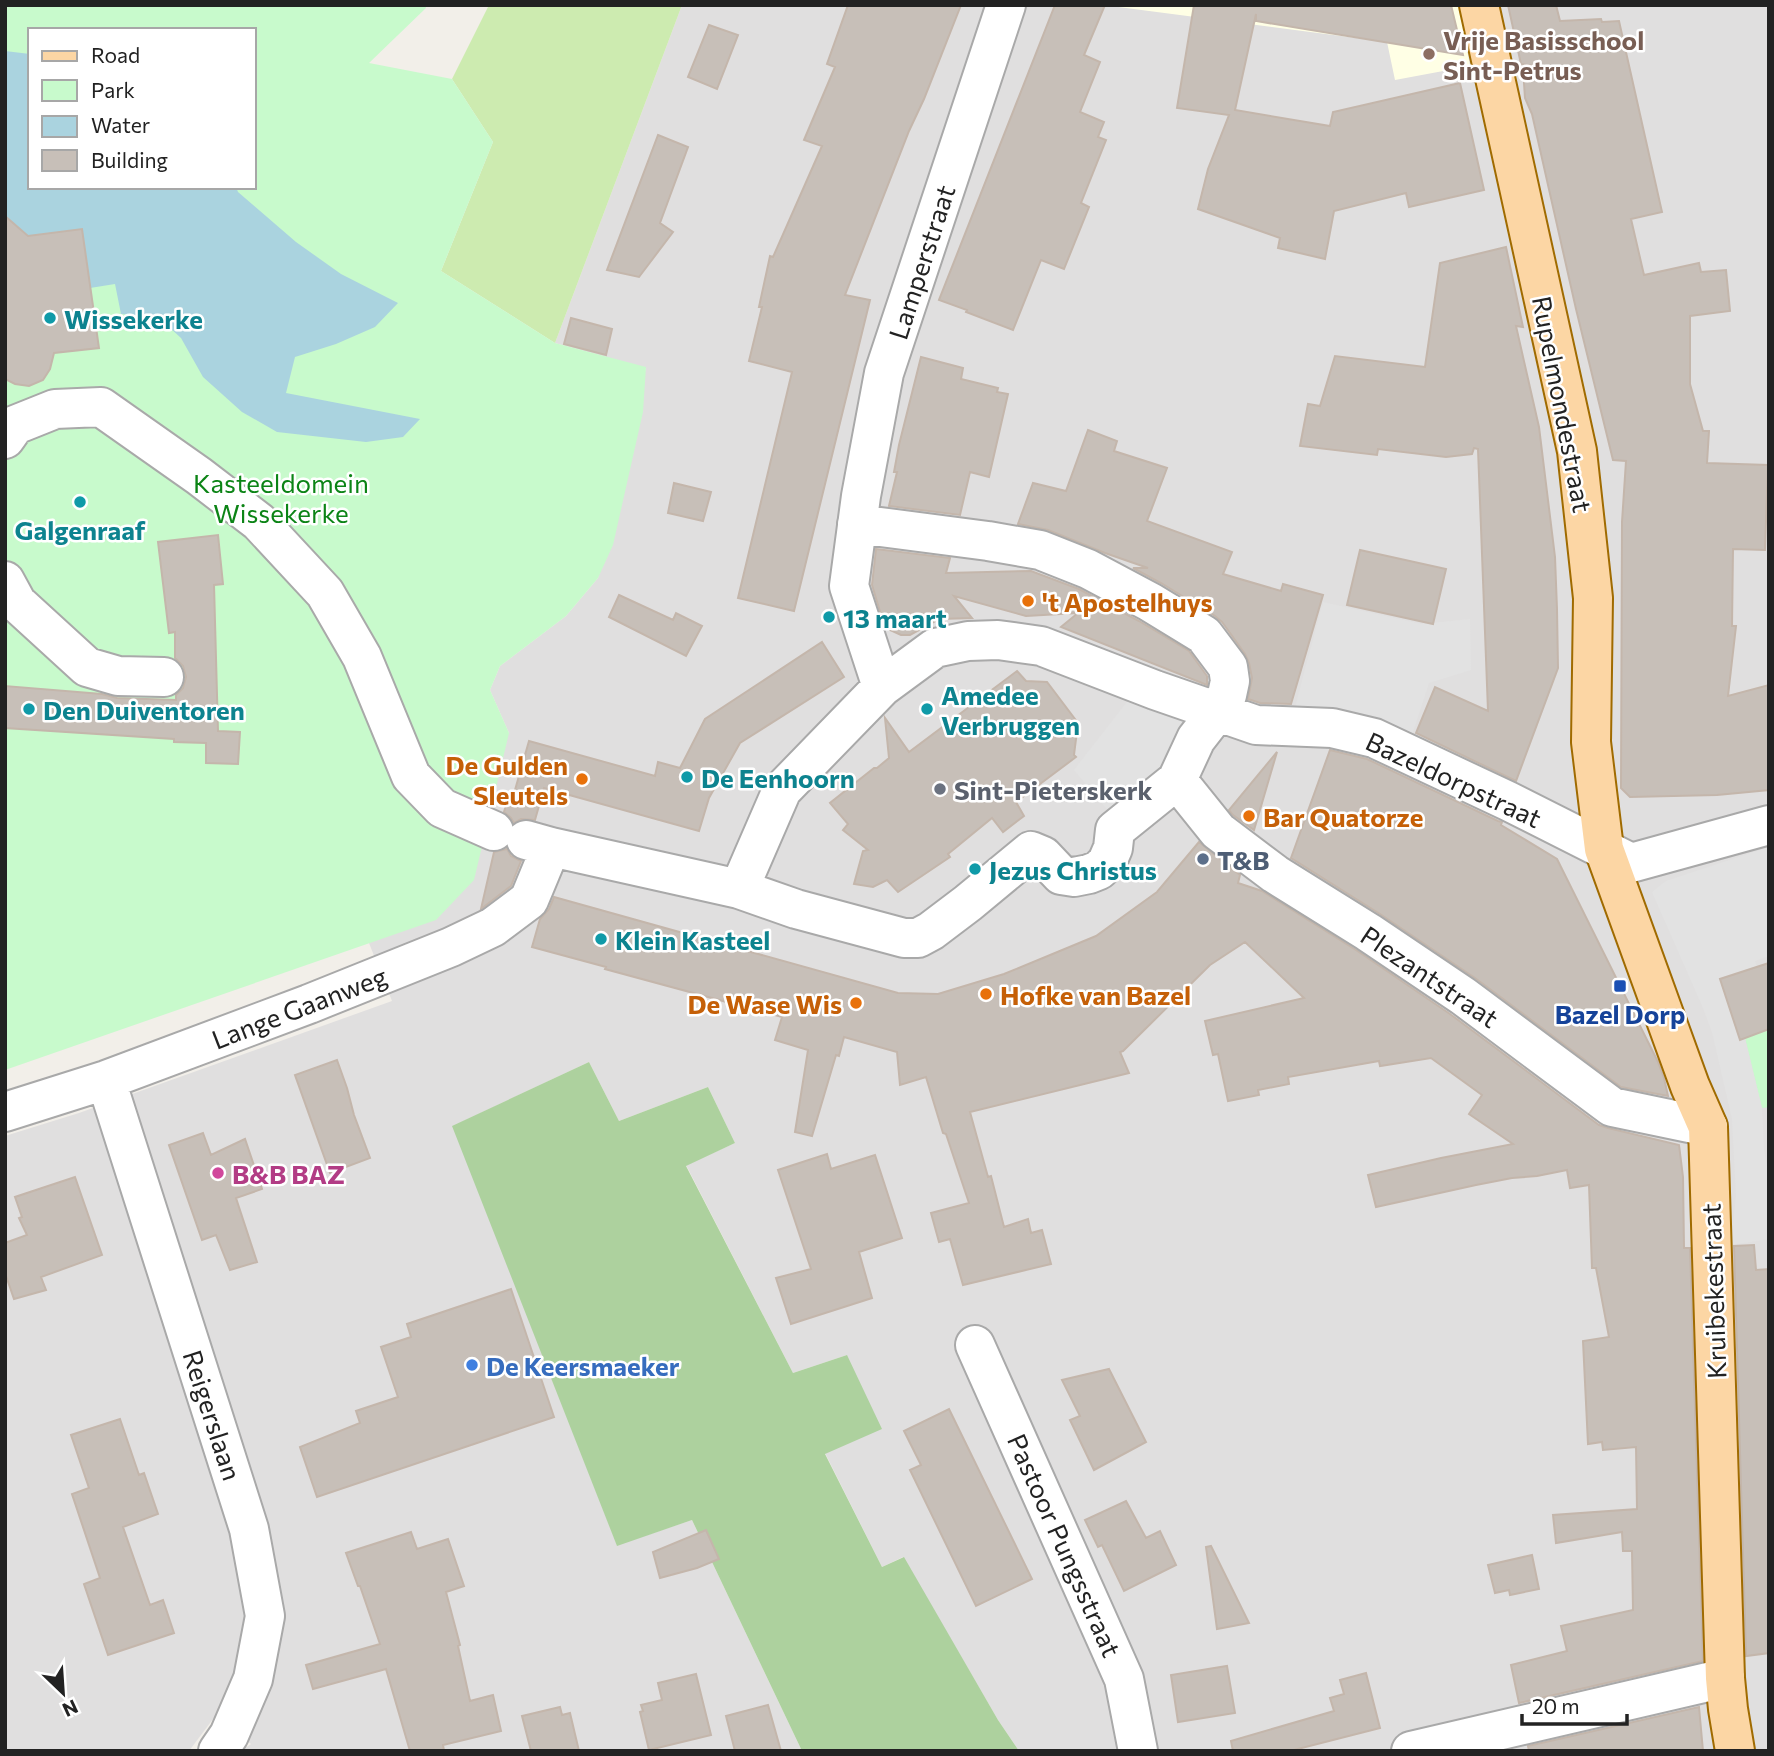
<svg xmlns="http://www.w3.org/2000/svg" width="1774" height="1756" font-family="Commissioner,sans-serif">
  <rect width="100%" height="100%" fill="#f2efe9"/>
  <path fill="#e0dfdf" d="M682,5H1769V1751H1019L998,1720L903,1557L882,1567L825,1453L847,1355L793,1373L686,1165L735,1143L708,1087L619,1121L589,1062L453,1126L617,1545L692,1520L802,1751H241L251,1744L216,1715L189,1751H5V1136L79,1113L392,1001L369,943L509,733L490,690L500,666L566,616L598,578L646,368L555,343Z"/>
  <path fill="#ffffe5" d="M1103,5H1459L1470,66L1395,80L1387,42Z"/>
  <path fill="#cdebb0" d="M489,5H682L555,343L441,271L493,142L452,79Z"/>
  <path fill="#add19e" d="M589,1062L619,1121L708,1087L735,1143L686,1166L793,1373L847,1355L882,1429L825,1454L882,1567L904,1557L998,1720L1019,1751H802L692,1520L617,1546L452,1126Z"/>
  <path fill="#c8facc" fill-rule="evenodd" d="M5,5H425L426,8L369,63L452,79L493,142L441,271L555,343L646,367L643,412L613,545L598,578L566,616L500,666L490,690L509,733L474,880L436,920L5,1070ZM30,30H254V187H30Z
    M1769,1029V1107L1762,1108L1745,1038Z"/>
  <path fill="#e2e2e2" d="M1323,602L1422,624L1470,619L1471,670L1429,683L1412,735L1294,711Z
    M1130,698L1192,722L1142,792L1110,813L1074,770Z
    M1769,847V932L1766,934L1769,943V956L1755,961L1757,967L1720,980L1739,1039L1745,1038L1762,1108L1764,1149L1769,1179V1239L1731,1245L1736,1195L1732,1119L1712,1032L1703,1008L1652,892L1666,881Z"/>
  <path fill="#aad3df" d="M5,51L30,54V187H236L238,192L296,242L341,274L398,303L375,327L336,344L295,357L286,393L420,419L403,437L366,442L277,432L242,412L203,377L181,338L158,317L121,314L115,284L90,288L82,230L30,236V240L5,224Z"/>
  <path fill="#c7bfb8" stroke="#c4b6ab" stroke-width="2" d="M848,5H961L924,99L909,131L845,295L870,300L794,611L738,598L792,372L749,361L762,307H759L770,256L773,257L822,146L804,140L835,67L827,64Z
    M1055,5H1105L1084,55L1100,62L1080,112L1104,122L1098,137L1106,140L1081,203L1089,207L1064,269L1041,260L1013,330L966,312L967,310L939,300Z
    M1194,5H1451L1463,55L1256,21V14L1235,110L1330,126L1333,112L1460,83L1484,190L1409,207L1406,193L1334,211L1325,259L1278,248L1280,238L1198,209L1208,169L1229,115L1177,108Z
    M1508,5H1556L1560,21L1601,19L1602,22L1619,21L1662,212L1631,219L1644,275L1699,263L1701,272L1726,270L1730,311L1690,316V384L1703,431H1709L1707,463L1768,465L1765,550L1733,549L1732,626H1736L1728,696L1769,685V790L1717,795L1630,797L1621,788L1622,522L1626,461L1613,460L1576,309L1532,114L1525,98L1523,68L1534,66L1521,64Z
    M709,25L738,35L717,89L688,77Z
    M658,135L688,147L660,223L673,232L639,277L607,270Z
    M5,216L28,236L82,229L99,348L54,353L50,369L43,380L29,386L15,384L5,379Z
    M1506,247L1523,327L1516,326L1539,427L1555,557L1557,609L1558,668L1516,781L1416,733L1435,687L1488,711L1478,449L1474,448L1472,454L1446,457L1378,449L1377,455L1300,446L1308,404L1320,406L1335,356L1425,367L1440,263Z
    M571,318L612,329L606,355L564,344Z
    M921,357L963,368L961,379L998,388L997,392L1008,394L989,477L970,472L960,515L889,506L897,472H894L899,445Z
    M1088,430L1117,441L1114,451L1167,468L1147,521L1232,552L1223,574L1281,591L1283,584L1323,595L1291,704L1260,703L1248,699L1252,678L1249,663L1245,654L1222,622L1215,616L1161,583L1133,568H1148L1105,553L1048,530L1018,524L1033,483L1066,491Z
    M674,483L711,492L703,521L668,513Z
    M218,535L223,584L214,585L218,731L240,732L238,764L206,763V743L174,742V739L5,728V686L102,694L117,698L176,700V695L183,688L186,677L183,666L175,658V632L169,633L158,542Z
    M876,549L950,558L946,573L1031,571L1079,589L1139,621L1189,651L1207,676V685L1061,627L1078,613L1026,616L954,596L972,618L939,619L910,635H901L890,630L881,615L872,585Z
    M1360,550L1446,569L1433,624L1347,605Z
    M619,595L673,620L676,613L702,626L686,656L609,617Z
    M822,642L844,677L740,743L709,798L699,831L544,788L535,820L521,819L514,823L511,818L504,812L509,796L513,797L529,741L655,776L658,762L680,768L705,719Z
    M1017,671L1026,681L1047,682L1078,723L1074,755L1076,757L1016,802L1024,816L1003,832L992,818L948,854L950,857L898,892L887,880L873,887L854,884L863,851L868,850L843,830L848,824L830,803L874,768H877L889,758L885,718L909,752Z
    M1330,750L1367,759L1498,821L1502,822L1501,825L1557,859L1658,1062L1664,1078L1668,1096L1621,1087L1475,978L1380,914L1291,858Z
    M1277,752L1254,830L1233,815L1229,810Z
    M1199,842L1240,875L1238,883L1262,891L1356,950L1450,1014L1599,1125L1608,1128L1679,1145L1683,1177L1684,1248H1690L1703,1661L1519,1703L1511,1665L1567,1651L1561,1626L1633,1610L1632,1551H1623L1622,1532L1556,1543L1553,1515L1637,1509L1636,1447L1603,1450L1602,1442L1588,1444L1583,1341L1609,1337L1596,1268H1592L1589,1185L1570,1188L1567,1170L1537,1176L1512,1178L1476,1185L1376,1207L1368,1175L1441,1158L1513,1144L1469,1114L1482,1095L1431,1058L1380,1066L1379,1061L1288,1077L1289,1084L1258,1090L1259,1095L1228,1101L1218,1054L1213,1055L1205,1021L1304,998L1245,942L1210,965L1123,1051L1120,1052L1129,1073L970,1112L988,1177L991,1176L1004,1227L1028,1219L1031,1233L1042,1230L1051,1264L963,1285L950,1239L939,1242L931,1213L969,1203L946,1134L943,1133L926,1077L900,1085L897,1052L844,1037L839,1056L836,1055L812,1136L795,1132L808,1050L775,1040L782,1017L605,969L606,967L532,947L540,919L549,909L554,897L898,993L938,994L1004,974L1096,936L1157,892Z
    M507,849L511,856L521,861L511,886L481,909L494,852Z
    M1769,963V1029L1740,1040L1720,979Z
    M337,1060L347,1088L354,1115L370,1158L330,1173L295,1075Z
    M203,1133L211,1155L245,1139L262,1189L236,1198L257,1262L230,1270L216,1235L202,1240L169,1145Z
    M827,1154L831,1169L875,1155L902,1238L859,1252L872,1298L791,1324L776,1278L811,1269L778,1170Z
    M75,1177L102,1255L41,1277L46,1290L14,1299L5,1273V1243L27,1235L19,1218L22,1217L15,1197Z
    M1754,1245L1756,1270L1769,1269V1653L1746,1656L1734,1246Z
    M511,1289L554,1417L317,1497L300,1447L360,1423L356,1411L398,1397L381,1347L411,1337L407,1324Z
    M1109,1369L1146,1442L1094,1470L1070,1420L1080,1416L1062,1380Z
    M949,1409L1032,1579L976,1606L910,1470L921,1465L904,1431Z
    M120,1419L139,1475L144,1473L158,1514L123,1527L150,1605L163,1600L174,1633L108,1655L84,1584L100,1578L72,1494L89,1488L71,1435Z
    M1126,1501L1146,1538L1160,1531L1176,1565L1124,1591L1102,1545L1098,1547L1085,1520Z
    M706,1530L719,1559L697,1568L660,1578L653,1552Z
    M411,1532L417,1549L448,1539L464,1586L446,1592L460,1645L458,1646L470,1701L493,1695L501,1731L443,1745L444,1751H410L386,1669L313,1689L306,1665L380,1644L360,1586H358L346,1553Z
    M1211,1546L1249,1623L1217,1629L1206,1547Z
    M1532,1555L1539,1589L1510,1595L1509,1590L1495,1593L1488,1565Z
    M1227,1666L1235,1713L1178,1722L1171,1675Z
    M1366,1673L1380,1728L1290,1751H1233L1231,1741L1334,1711L1330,1698L1344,1694L1340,1680Z
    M696,1674L711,1735L649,1750L640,1712L643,1711L641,1705L662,1700L658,1683Z
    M768,1705L781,1751H735L726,1716Z
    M560,1707L562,1715L570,1713L579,1751H531L522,1716Z
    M1699,1707L1703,1751H1529L1528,1746Z"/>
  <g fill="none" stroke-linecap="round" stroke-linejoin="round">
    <defs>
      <path id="minor" d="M5,439L15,425L55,409L101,407L199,476L259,522L325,593L362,657L411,776L442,808L494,831
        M5,581L17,603L87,667L118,676L164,677
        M882,687L849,586L861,496L884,373L1006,5
        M1177,780L1218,831L1275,874L1368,932L1463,996L1612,1107L1708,1127
        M526,840L551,847L739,889L796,909L904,938H918L931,931L968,903L1031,851L1043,856L1061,875L1074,877L1089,874L1099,870L1107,862L1113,848L1115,830L1177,780L1196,739L1217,712L1227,695L1230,681L1228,667L1204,635L1150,602L1088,569L1040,550L988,541L857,524
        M739,889L782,790L882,687L935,648L968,641L998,640L1041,646L1155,690L1256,725L1332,728L1374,738L1508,801L1631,863L1769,825
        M106,1080L249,1529L265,1616L253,1679L229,1735L218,1751
        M5,1112L106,1080L309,1004L451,947L493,927L529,900L551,847
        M975,1345L1124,1679L1138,1751
        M1411,1751L1725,1678"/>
      <path id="major" d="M1479,5L1577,451L1593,598L1591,742L1604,849L1690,1086L1708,1127L1725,1678L1728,1709L1735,1751"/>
    </defs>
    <use href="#minor" stroke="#a9a9a9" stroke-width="42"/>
    <use href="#major" stroke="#a06b00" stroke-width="42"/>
    <use href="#minor" stroke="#fff" stroke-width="38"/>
    <use href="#major" stroke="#fcd6a4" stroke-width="38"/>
  </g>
  <circle fill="#8d6e63" stroke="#fff" stroke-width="2.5" cx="1429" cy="54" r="7"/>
  <g fill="#0f9aa8" stroke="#fff" stroke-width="2.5">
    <circle cx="50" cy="318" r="7"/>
    <circle cx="80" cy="502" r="7"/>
    <circle cx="829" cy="617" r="7"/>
    <circle cx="29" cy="709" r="7"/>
    <circle cx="927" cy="709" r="7"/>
    <circle cx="687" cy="777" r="7"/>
    <circle cx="975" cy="869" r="7"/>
    <circle cx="601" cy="939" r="7"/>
  </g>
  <g fill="#e8710a" stroke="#fff" stroke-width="2.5">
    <circle cx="1028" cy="601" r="7"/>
    <circle cx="582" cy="779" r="7"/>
    <circle cx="1249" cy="816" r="7"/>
    <circle cx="986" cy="994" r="7"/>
    <circle cx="856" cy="1003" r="7"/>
  </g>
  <circle fill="#6b7280" stroke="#fff" stroke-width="2.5" cx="940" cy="789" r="7"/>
  <circle fill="#5c6f8a" stroke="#fff" stroke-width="2.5" cx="1203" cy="859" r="7"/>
  <rect fill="#1a4fb4" stroke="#fff" stroke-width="2.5" x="1613" y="979" width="14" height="14" rx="3.5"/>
  <circle fill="#d1479c" stroke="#fff" stroke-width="2.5" cx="218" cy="1173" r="7"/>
  <circle fill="#3f7fe0" stroke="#fff" stroke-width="2.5" cx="472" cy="1365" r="7"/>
  <g text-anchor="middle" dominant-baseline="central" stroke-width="5" stroke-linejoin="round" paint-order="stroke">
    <g font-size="26" font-weight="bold" fill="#785e54" stroke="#fff" text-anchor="start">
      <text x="1443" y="39">Vrije Basisschool<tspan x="1443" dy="30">Sint-Petrus</tspan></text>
    </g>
    <g font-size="26" fill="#222" stroke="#fff">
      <text transform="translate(921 262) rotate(-72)">Lamperstraat</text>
      <text transform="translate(1563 404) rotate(79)">Rupelmondestraat</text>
      <text transform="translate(1454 779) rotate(25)">Bazeldorpstraat</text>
      <text transform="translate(1430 976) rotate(34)">Plezantstraat</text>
      <text transform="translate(299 1007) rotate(-21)">Lange Gaanweg</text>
      <text transform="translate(1713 1291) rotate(-92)">Kruibekestraat</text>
      <text transform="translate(213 1415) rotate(72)">Reigerslaan</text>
      <text transform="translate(1065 1545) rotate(66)">Pastoor Pungsstraat</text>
    </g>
    <g font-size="26" font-weight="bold" fill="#0d838f" stroke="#fff" text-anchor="start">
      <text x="64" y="318">Wissekerke</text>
      <text x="80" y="529" text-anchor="middle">Galgenraaf</text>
      <text x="843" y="617">13 maart</text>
      <text x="941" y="694">Amedee<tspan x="941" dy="30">Verbruggen</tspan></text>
      <text x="43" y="709">Den Duiventoren</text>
      <text x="701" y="777">De Eenhoorn</text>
      <text x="989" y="869">Jezus Christus</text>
      <text x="615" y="939">Klein Kasteel</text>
    </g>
    <g font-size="26" fill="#0c8416" stroke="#fff">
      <text x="281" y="482">Kasteeldomein<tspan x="281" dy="30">Wissekerke</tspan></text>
    </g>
    <g font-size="26" font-weight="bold" fill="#c56008" stroke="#fff" text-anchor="start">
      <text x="1042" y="601">'t Apostelhuys</text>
      <text x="568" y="764" text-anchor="end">De Gulden<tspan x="568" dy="30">Sleutels</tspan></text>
      <text x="1263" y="816">Bar Quatorze</text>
      <text x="1000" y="994">Hofke van Bazel</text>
      <text x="842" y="1003" text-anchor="end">De Wase Wis</text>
    </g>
    <g font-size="26" font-weight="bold" fill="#5b616d" stroke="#fff" text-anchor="start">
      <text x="954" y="789">Sint-Pieterskerk</text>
    </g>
    <g font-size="26" font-weight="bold" fill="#4e5e75" stroke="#fff" text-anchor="start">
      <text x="1217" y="859">T&amp;B</text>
    </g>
    <g font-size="26" font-weight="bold" fill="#164399" stroke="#fff">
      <text x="1620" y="1013">Bazel Dorp</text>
    </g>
    <g font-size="26" font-weight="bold" fill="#b23c85" stroke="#fff" text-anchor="start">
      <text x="232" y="1173">B&amp;B BAZ</text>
    </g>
    <g font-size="26" font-weight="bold" fill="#366cbe" stroke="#fff" text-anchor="start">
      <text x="486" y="1365">De Keersmaeker</text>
    </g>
  </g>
  <rect width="1774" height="1756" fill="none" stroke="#222222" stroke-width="14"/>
  <rect x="28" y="28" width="228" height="161" fill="#ffffff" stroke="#a7a7a7" stroke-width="2"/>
  <rect x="42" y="51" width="35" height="10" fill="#fcd6a4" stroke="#a7a7a7" stroke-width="2"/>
  <text x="91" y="63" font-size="21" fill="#222222">Road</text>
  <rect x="42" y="80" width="35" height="21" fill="#c8facc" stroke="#a7a7a7" stroke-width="2"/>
  <text x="91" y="98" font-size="21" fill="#222222">Park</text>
  <rect x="42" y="116" width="35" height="21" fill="#aad3df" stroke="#a7a7a7" stroke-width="2"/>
  <text x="91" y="133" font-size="21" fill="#222222">Water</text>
  <rect x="42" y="150" width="35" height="21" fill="#c7bfb8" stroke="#a7a7a7" stroke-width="2"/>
  <text x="91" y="168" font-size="21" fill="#222222">Building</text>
  <g transform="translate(63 1693) rotate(155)" stroke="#ffffff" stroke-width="5" paint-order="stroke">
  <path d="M0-5L12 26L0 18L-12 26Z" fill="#222222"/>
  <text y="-10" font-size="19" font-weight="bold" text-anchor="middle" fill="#222222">N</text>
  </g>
  <path d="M1522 1714v10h105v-10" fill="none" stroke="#222222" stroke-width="3.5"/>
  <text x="1532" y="1714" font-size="21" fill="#222222" stroke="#ffffff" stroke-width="5" paint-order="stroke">20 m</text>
</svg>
